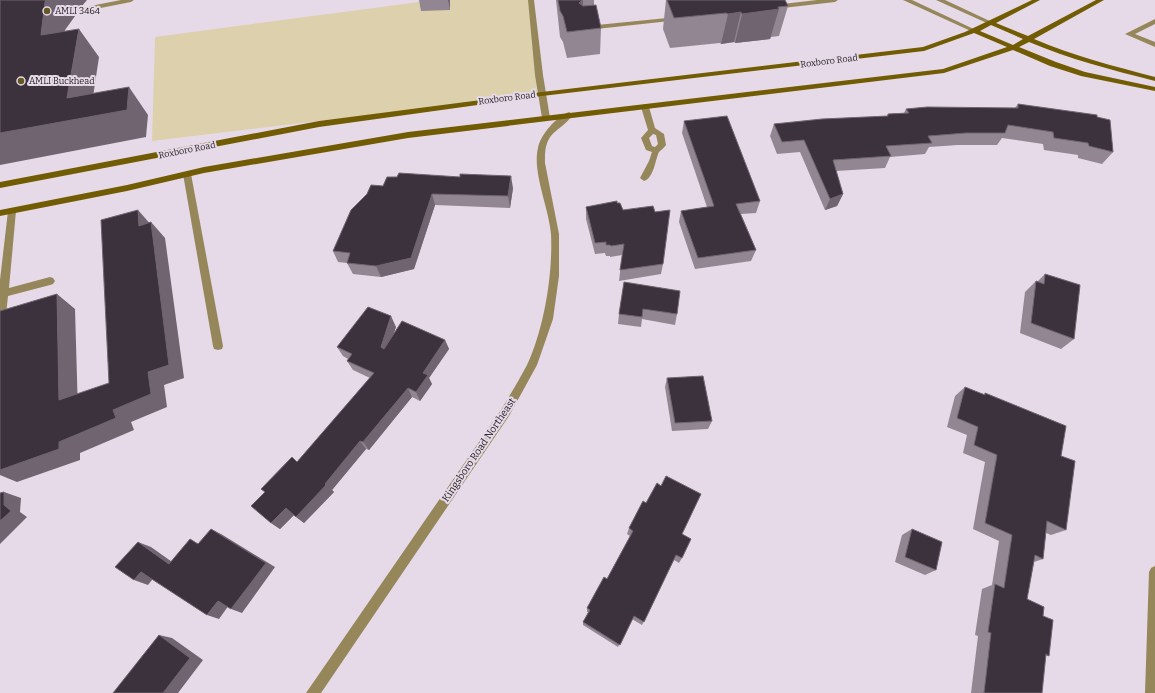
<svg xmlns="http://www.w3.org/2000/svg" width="1155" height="693" font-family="Bitter,serif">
  <rect width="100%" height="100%" fill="#e7dae8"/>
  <path fill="#ddd1ad" d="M434,0H529L542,94L152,141L155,37Z"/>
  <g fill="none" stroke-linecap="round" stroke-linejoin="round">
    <path fill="#95875a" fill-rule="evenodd" d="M121,0H134L131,2L80,12L77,10L80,8Z
      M817,0H838L835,2L774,9L771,7L774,5Z
      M677,17L679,18V20L587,30L584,28L587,26Z
      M1155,19V24L1135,34L1155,42V47L1125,34Z
      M645,104L649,107L655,128L664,134L666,145C664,148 661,150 659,152C655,160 654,178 644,181L640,178L649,161L652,152L646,150L641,138L648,130L641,107ZM653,134L656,135L658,144L655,147L652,146L649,138Z
      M187,171L191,174L223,346L222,349L218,350L214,349L213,346L183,174Z
      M12,208L16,211L9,288L50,277L53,278L55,281L53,284L50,285L8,296L5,324L3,327L0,328V280L8,211Z"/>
    <path fill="#95875a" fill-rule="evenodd" d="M528,0H534L543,75L550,118L546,121L542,118L535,75Z
      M903,0H912L978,31L973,32Z
      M936,0H945L994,23L989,24Z
      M569,112L573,115C557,135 544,130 545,163L559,234V276L553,319L537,365L509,416L321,693H306L501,410C510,395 519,380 527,365C544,329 553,274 551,234C549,208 532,172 538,148C540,135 557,116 569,112Z
      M1155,566V693H1145L1149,572L1151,568Z"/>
    <path fill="#715c04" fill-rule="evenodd" d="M1032,0H1040L996,23L1028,36L1096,0H1104L1034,39C1073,56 1114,66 1155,77V81C1112,70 1069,59 1029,42L1019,47L1056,62L1085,72L1155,87V91L1081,76L1050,66L1013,50L944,73L408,138L204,173L127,191L0,216V210L127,185L204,167L408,132L943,69L1007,47L974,33L924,51L542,96L319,127L0,188V182L319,121L542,92L923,47L965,32ZM991,25L1023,39L1013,45L980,31Z"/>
  </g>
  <path fill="#928692" d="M419,0H450V10L421,11Z
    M556,0H594V5L601,28L600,54L567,58L563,42L560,37Z
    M666,0L788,6L779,36L771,37L770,39L735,43L734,42L721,44L720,43L670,48L663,29Z
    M1018,104L1097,117L1113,152L1102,164L1078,158V155L1044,150L1043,144L1002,138L997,145H958L929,147L925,154L890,157L885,168L836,171L843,194L837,206L825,210L800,152L777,154L770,136L774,124L887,116L888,114L904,113L906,109L1015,108Z
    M684,121L760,201L756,213L741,214L756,250L751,261L695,269L679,222L681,211L707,207L682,133Z
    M383,186L513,188L510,208L435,205L414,269L381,277L353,274L347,263L338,262L333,251Z
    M617,203L623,210L655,212L663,264L661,274L619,281L622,255L610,257V256H606L605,253L595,254L586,219V207Z
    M1045,274L1074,339L1061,349L1020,333L1025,292L1036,281L1037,282Z
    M624,282L677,314L675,325L642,319L641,327L618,324L619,314Z
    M396,327L392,337L445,340L449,349L429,378L432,384L420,401L412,397L369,450L366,449L332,490L334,492L304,523L294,515L280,529L271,523L297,462L370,378L353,370L347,361L348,359L343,356L337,347Z
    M667,378L712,421L708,429L672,431L665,387Z
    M965,387L983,395L985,393L1061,456L1066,530L1051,535L1046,533L1043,559L1034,562L1027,599L1043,616L1049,656H1045L1042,693H971L978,636L975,635L982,589L992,585L999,541L973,529L985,462L963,453L967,435L947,427L955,396Z
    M629,528L682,534V558L679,563L674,560L642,625L632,619L618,647L583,625V622L588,612H587V608L607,579L630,536L627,534Z
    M912,529L936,570L925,575L895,562L902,535Z"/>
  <path fill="#6f6470" d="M46,0H87L82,6L76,9L78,12L65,30L63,63L41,35L45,2Z
    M448,0H450V10Z
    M582,0H583V26L579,3Z
    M779,9L770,39L735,43L742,14Z
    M741,12L734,42L721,44L728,14Z
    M79,29L99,57L90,117L129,87L148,115L146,137L0,165V133L67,98Z
    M511,176L513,188L510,208L508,196Z
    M432,194L435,205L414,269L381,277L376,266Z
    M843,194L837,206L825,210L830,199Z
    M138,210L152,226H139Z
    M151,222L165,238L184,378L164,385L167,407L131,422L134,430L80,453V460L17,482L0,475V470L59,442L113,410L148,372Z
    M57,294L75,309L78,413L59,400Z
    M391,316L396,327L386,357L381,347Z
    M445,340L449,349L429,378L432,384L420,401L416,392L423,373Z
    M408,388L412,397L369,450L363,442Z
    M360,441L366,449L332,490L334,492L304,523L296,517Z
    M4,492L21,498L20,512L27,517L0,544V521L4,505Z
    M286,508L294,515L280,529L271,523Z
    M211,529L221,534L275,567L242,613L231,609Z
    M138,542L151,547L182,569L169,564Z
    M141,572L155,576L148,585L134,580Z
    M218,601L229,605L219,619L207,615Z
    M159,635L172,638L203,660L178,693H163Z"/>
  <path fill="#3c323d" stroke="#6f6470" d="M0,0H46L45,2L41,35L79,29L67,98L129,87L127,110L0,133Z
    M558,0H582L579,3L583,6L596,5L601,28L567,32L563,16L560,11Z
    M667,0H785L788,6L778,7L779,9L742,14L741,12L728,14L726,13L674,18Z
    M1018,104L1097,115V117L1110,120L1113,152L1089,146L1088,143L1054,138L1053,132L1008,125L1005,133H966L928,136L932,143L886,146L891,156L833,160L843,194L830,199L804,140L782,142L774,124L822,119L888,116V114L909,113L906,109L927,107L1018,108Z
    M727,116L760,201L736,204L756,250L698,258L681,211L714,206L684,121Z
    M399,173L460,177V174L511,176L508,196L432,194L411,258L376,266L347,263L350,253L333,251L351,210L367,194L371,185L383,186L387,177H397Z
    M617,201V203H620L623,210L653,206L655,212L670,210L663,264L620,270L624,244L611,246L610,245H606V242L595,243L586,207Z
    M138,210L139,226L151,222L169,365L148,372L151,394L113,410L116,418L59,442V449L0,470V311L57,294L59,400L109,383L101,220Z
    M1045,274L1080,285L1074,339L1031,323L1036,281L1044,284Z
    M624,282L680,291L677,314L643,309L642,317L619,314Z
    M368,307L391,316L381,347L384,349L402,321L445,340L423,373L428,375L416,392L408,388L363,442L360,441L325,484L326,485L296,517L286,508L271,523L251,506L265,492L261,489L292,457L297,462L374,373L347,361L352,354L337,347Z
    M703,376L712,421L675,423L667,378Z
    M965,387L985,395V393L1066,426L1061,456L1075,461L1066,530L1047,521L1043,559L1035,555L1027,599L1044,607L1043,616L1053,620L1049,656L1046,654L1042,693H984L991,633L988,632L995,584L1004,588L1012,535L985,523L997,455L974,445L978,427L957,418Z
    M666,476L701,494L682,534L691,539L682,558L676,555L644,622L634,616L620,645L583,622L590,610L587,608L604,577L607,579L633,531L629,528L643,501L646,503L657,483L661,486Z
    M4,492V505L11,511L0,521V493Z
    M211,529L266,563L231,609L218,601L207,615L141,572L134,580L115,567L138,542L169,564L190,539L198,544Z
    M912,529L942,542L936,570L905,557Z
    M159,635L190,658L163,693H113Z"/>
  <g fill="#665724" stroke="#e7dae8" stroke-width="1.5">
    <circle cx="47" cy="11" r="4"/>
    <circle cx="21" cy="81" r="4"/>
  </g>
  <g text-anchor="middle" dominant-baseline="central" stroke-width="4" stroke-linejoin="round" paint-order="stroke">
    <g font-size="9" fill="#1f1b20" stroke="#e7dae8" text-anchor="start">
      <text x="55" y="11">AMLI 3464</text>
      <text x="29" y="81">AMLI Buckhead</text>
    </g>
    <g font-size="9" fill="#1f1b20" stroke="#e7dae8">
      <text transform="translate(829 61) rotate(-7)">Roxboro Road</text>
      <text transform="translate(507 98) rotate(-7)">Roxboro Road</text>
      <text transform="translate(187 150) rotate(-11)">Roxboro Road</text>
    </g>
    <g font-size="10" fill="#1f1b20" stroke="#e7dae8">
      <text transform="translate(479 450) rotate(-56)">Kingsboro Road Northeast</text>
    </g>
  </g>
</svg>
